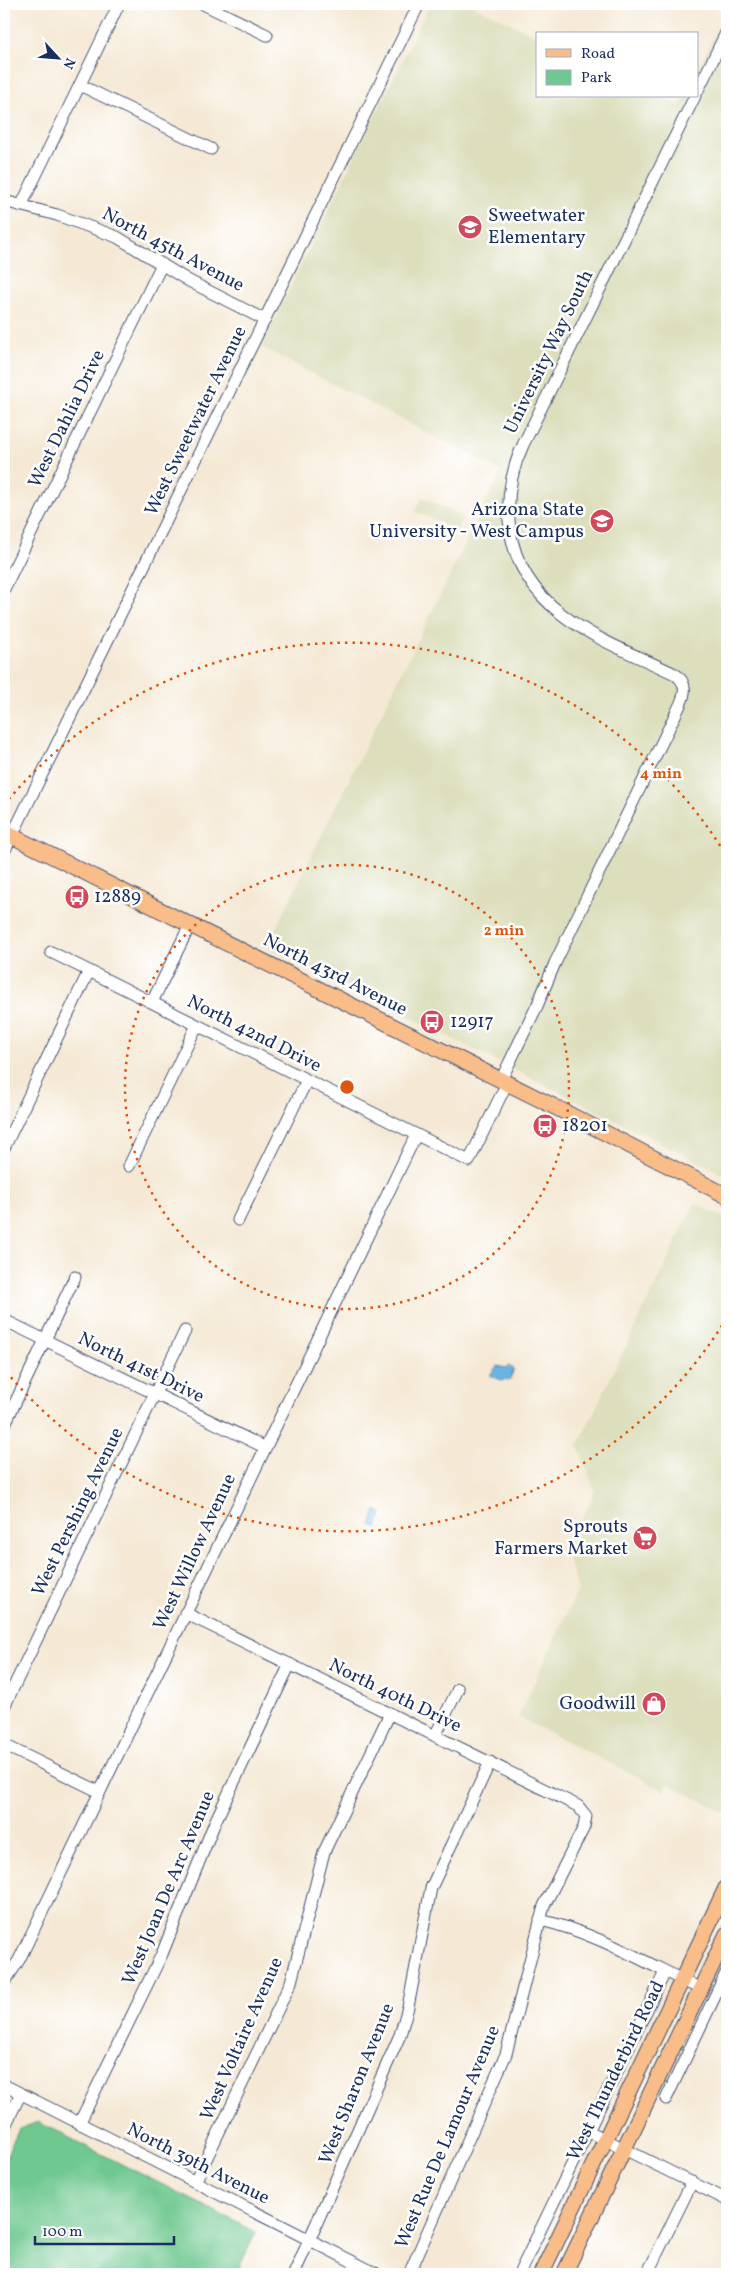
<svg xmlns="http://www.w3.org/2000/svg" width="731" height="2278" font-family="Vollkorn,serif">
  <rect width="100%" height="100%" fill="#fff"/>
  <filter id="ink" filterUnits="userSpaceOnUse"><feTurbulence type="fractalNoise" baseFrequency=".02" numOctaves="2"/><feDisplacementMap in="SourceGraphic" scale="10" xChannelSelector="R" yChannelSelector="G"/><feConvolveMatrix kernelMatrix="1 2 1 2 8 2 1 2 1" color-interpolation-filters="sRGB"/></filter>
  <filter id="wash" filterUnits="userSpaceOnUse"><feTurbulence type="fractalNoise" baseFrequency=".0096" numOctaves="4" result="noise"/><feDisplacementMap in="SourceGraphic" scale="20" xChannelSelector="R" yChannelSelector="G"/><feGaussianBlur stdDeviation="1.12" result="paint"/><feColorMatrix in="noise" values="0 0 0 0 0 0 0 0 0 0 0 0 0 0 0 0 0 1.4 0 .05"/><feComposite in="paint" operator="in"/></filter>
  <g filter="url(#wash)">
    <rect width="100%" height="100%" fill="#f5e9d5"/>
    <path fill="#dcdebc" d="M430,4H471L537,36V96H659L680,106L685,96H697V71L727,10V1176L267,946L501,471L261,347Z
      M422,497L463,516L456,530L415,511Z
      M695,1203L727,1219V1814L668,1784L665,1791L518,1717L578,1590L566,1552L595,1491L578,1445Z"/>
    <path fill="#6ec88f" stroke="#447c76" d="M38,2122L256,2232L236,2274H4V2161L19,2129Z"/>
    <path fill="#69b5e2" stroke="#4272a0" d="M497,1366L506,1368L508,1366L514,1369L509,1381L505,1379L503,1381L490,1375Z
      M376,1510L382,1513L377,1529L371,1525Z"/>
  </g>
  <g filter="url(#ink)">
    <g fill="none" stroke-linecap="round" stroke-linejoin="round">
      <defs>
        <path id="minor" d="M203,4L267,35
          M80,85L211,149
          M697,92L727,31
          M4,201L57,215L117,237L189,281L265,320
          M21,206L119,4
          M4,589L162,264
          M4,852L419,4
          M51,952L469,1161L507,1083
          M152,1002L190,925
          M501,1080L537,1006L555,963L680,705C686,692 687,683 675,674C608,642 523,615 510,530C506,500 510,473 523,445L695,96
          M4,1148L89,971
          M129,1166L197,1025
          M238,1220L307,1080
          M4,1320L264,1447
          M4,1426L75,1277
          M185,1613L578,1806L586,1816L584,1827L544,1906L506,2054L409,2274
          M4,1707L185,1331
          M435,1736L458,1689
          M4,1745L100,1792
          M540,1920C597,1933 648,1964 701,1989
          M4,1983L19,1960L416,1135
          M4,2085L377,2274
          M666,2099L727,1971
          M79,2124L162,1954L215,1822L290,1664
          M4,2128L20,2095
          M588,2131L727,2200
          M195,2182L291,1982L324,1852L390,1713
          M648,2272L692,2182
          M294,2274L400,2035L408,2007L431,1888L490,1762
          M519,2274L665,1972"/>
        <path id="major" d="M4,832L557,1108L727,1196
          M541,2274L727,1886
          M564,2274L727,1934"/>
      </defs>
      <use href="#minor" stroke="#3c4b70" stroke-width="13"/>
      <use href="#major" stroke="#3c4b70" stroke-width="17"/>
      <use href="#minor" stroke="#fff" stroke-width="11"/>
      <use href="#major" stroke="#f8bd89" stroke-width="15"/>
    </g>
  </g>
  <g fill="none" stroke="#de5710" stroke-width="2.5" stroke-dasharray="2.5 5">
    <circle cx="347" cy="1087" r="222"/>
    <path d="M726 1319A444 444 0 0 1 4 1369M4 805A444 444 0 0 1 726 855"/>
  </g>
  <defs>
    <symbol id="school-disc" viewBox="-11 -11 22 22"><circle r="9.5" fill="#d1495b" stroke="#fff"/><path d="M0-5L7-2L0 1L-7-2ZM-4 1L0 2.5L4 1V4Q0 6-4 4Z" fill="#fff"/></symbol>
    <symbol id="university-disc" viewBox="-11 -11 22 22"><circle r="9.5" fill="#d1495b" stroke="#fff"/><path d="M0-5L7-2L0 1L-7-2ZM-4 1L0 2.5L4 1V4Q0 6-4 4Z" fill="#fff"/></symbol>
    <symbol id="bus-disc" viewBox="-11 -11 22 22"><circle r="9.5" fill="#d1495b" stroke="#fff"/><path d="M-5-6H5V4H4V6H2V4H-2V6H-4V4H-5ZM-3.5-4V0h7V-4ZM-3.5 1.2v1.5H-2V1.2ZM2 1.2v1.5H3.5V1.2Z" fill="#fff"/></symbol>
    <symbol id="supermarket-disc" viewBox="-11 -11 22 22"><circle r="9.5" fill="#d1495b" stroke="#fff"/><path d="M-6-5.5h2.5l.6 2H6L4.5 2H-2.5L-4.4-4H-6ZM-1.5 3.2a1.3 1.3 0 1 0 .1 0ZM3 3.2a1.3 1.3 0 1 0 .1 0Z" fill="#fff"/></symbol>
    <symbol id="shop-disc" viewBox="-11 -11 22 22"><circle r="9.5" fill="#d1495b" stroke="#fff"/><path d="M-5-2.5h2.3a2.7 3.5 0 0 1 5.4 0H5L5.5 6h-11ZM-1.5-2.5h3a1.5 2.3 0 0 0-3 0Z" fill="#fff"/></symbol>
  </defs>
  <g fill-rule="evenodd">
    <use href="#school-disc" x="456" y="213" width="28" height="28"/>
    <use href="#university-disc" x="588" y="507" width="28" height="28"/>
    <use href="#bus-disc" x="63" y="883" width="28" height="28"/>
    <use href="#bus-disc" x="418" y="1008" width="28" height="28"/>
    <use href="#bus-disc" x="531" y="1112" width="28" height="28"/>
    <use href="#supermarket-disc" x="631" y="1524" width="28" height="28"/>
    <use href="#shop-disc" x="640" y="1690" width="28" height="28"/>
  </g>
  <g text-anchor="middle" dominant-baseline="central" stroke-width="5" stroke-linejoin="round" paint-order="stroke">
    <g font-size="19" fill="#1b2f5e" stroke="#fff" text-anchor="start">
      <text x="488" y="216">Sweetwater<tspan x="488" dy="22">Elementary</tspan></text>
      <text x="584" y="510" text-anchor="end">Arizona State<tspan x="584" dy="22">University - West Campus</tspan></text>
      <text x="94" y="897">12889</text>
      <text x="450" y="1022">12917</text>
      <text x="562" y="1126">18201</text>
      <text x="628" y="1527" text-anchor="end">Sprouts<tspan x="628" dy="22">Farmers Market</tspan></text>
      <text x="636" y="1704" text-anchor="end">Goodwill</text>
    </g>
    <g font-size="19" fill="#1b2f5e" stroke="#fff">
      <text transform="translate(173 250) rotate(28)">North 45th Avenue</text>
      <text transform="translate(549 352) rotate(-64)">University Way South</text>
      <text transform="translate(67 419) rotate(-64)">West Dahlia Drive</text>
      <text transform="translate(196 421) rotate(-64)">West Sweetwater Avenue</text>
      <text transform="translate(335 975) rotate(27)">North 43rd Avenue</text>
      <text transform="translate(254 1034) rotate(27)">North 42nd Drive</text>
      <text transform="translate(141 1368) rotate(26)">North 41st Drive</text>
      <text transform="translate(78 1512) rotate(-64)">West Pershing Avenue</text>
      <text transform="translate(195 1552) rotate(-65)">West Willow Avenue</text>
      <text transform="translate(395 1696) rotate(26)">North 40th Drive</text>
      <text transform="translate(169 1888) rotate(-67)">West Joan De Arc Avenue</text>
      <text transform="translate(242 2039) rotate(-66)">West Voltaire Avenue</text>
      <text transform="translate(616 2071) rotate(-64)">West Thunderbird Road</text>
      <text transform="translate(357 2084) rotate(-68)">West Sharon Avenue</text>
      <text transform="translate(448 2137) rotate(-67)">West Rue De Lamour Avenue</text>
      <text transform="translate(198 2164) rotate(27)">North 39th Avenue</text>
    </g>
  </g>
  <circle cx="347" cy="1087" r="8" fill="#de5710" stroke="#fff" stroke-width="2.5"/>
  <g font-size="15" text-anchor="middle" font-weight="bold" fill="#de5710" stroke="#fff" stroke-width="5" stroke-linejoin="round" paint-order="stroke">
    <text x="661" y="778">4 min</text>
    <text x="504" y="935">2 min</text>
  </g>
  <rect width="731" height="2278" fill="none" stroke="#fff" stroke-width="20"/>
  <rect x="536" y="32" width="162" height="65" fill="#ffffff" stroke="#a4acbf"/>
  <rect x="546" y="49" width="25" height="8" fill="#f8bd89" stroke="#a4acbf"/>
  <text x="581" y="58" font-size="15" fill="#1b2f5e">Road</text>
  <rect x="546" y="70" width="25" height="15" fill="#6ec88f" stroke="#a4acbf"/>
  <text x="581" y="82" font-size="15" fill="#1b2f5e">Park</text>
  <g transform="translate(58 58) rotate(116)" stroke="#ffffff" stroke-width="4" paint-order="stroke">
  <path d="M0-4L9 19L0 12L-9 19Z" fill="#1b2f5e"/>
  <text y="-8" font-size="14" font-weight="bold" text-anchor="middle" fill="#1b2f5e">N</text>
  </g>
  <path d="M35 2236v8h139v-8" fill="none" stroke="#1b2f5e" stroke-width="2.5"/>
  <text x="42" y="2236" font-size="15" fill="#1b2f5e" stroke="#ffffff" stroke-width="4" paint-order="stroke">100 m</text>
</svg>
